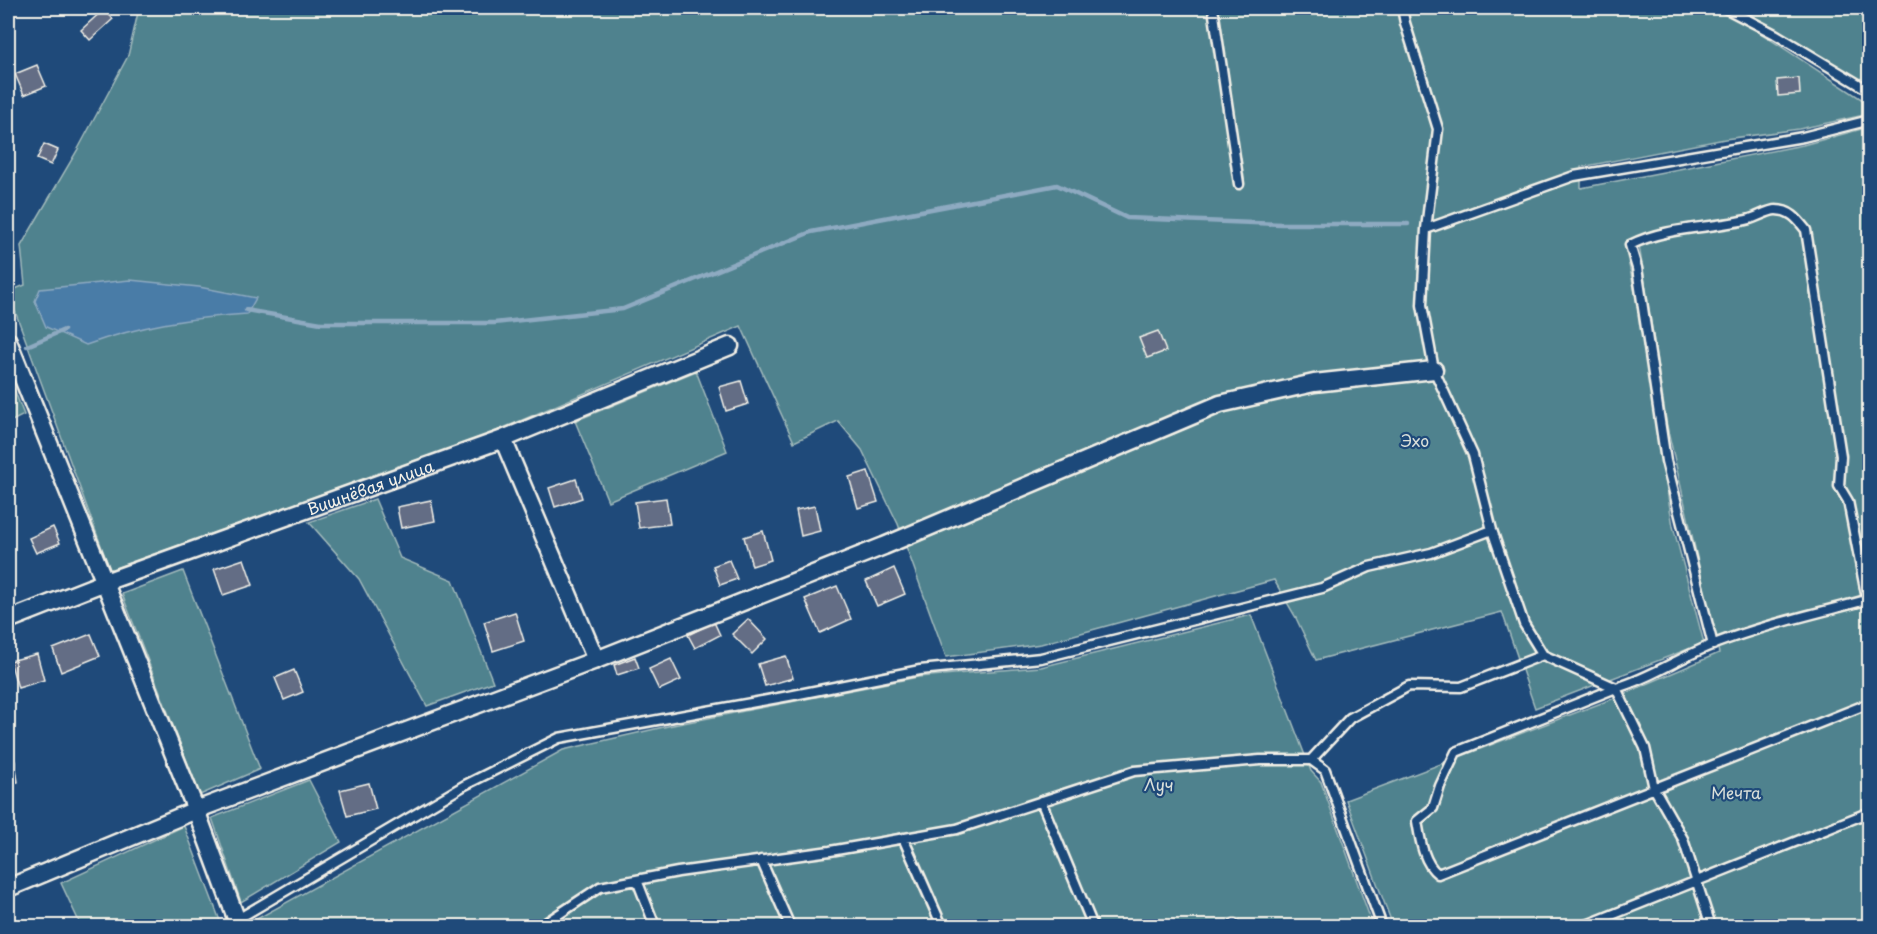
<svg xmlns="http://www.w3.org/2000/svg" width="1877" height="934" font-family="'Playpen Sans',sans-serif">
  <rect width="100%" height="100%" fill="#1f4a7a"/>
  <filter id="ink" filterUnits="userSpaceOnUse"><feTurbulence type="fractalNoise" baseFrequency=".0167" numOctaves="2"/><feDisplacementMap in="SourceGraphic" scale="12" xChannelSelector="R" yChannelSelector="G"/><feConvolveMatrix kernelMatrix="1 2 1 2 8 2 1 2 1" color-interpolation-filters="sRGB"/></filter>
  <g filter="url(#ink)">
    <path fill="#4f828e" stroke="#a2babb" stroke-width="1.5" d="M139,8H1713L1742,21L1869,104V114L1799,129L1725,139L1581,167V188L1803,145L1869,127V926H1393L1346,800L1612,699L1719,653L1667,426L1639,245L1625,247L1641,319L1653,409L1673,526L1704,643L1535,708L1502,612L1316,660L1295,616L1274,580L1041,644L946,657L898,524L862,450L838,421L794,442L741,326L487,435L110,570L8,292L25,285L21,246L78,149L128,56Z
      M1740,8H1869V87Z
      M696,371L727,451L608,501L575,421Z
      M8,374L24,415L8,423Z
      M375,499L400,558L453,580L493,682L427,706L359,579L309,522Z
      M183,571L260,769L200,795L122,594Z
      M1251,615L1311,771L1321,782L1373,926H255L253,921L563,750L668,726L918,677L1041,667Z
      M309,780L341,842L241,902L212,818Z
      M184,826L222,926H81L61,883Z"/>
    <path fill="#4a7ba7" stroke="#8eaac1" stroke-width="1.5" d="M130,280L199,287L256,298L247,314C190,318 141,325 86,345L46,327L35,301L40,289Z"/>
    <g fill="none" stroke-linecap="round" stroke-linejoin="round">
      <path stroke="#8eaac1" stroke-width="4.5" d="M246,310L321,323H494L623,309L811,232L1057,185L1127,218L1281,224H1408
        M27,346L64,330"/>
    </g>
    <path fill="#646d85" stroke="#f4f1e8" stroke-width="1.5" d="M104,9L113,19L90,40L81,30Z
      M37,65L46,86L24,95L15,74Z
      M1799,78L1800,94L1778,96L1777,80Z
      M44,144L58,150L51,165L37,159Z
      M1158,331L1166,351L1147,358L1139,338Z
      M741,381L748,404L726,411L719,387Z
      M868,471L878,502L858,508L849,477Z
      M576,479L582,498L555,507L549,488Z
      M666,498L670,524L639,528L635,502Z
      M431,500L435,521L401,528L397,507Z
      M815,506L820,531L801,536L796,510Z
      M53,527L60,543L36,553L29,538Z
      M763,531L771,560L752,566L744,537Z
      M244,559L253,585L223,595L214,569Z
      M729,560L737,579L720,585L713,566Z
      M894,568L905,594L877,606L866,581Z
      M837,586L851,619L820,633L805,599Z
      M515,612L524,641L493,651L484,622Z
      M748,619L767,639L752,654L732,634Z
      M714,622L720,635L695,648L688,635Z
      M91,634L100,656L61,672L53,649Z
      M37,654L44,680L18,688L10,661Z
      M786,656L793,678L765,686L758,664Z
      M635,657L639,668L617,675L614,665Z
      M671,659L681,680L659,690L649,669Z
      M294,670L303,692L284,700L275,678Z
      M15,761L18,782L8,784V762Z
      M369,783L376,809L347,816L340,790Z"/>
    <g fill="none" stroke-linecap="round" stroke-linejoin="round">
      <defs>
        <path id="lane" d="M1213,8L1239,184
          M1402,8L1405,23L1438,129L1426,229L1574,176L1803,137L1870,120
          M1725,8L1775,34L1870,91
          M1426,229L1422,305L1434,370L1473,455L1492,530
          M1870,599C1818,613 1764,625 1714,644C1680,657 1651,678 1616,688L1456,752L1440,786L1433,808L1417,821C1420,838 1423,863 1438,874L1870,703
          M1713,645L1666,461L1637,268L1630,245C1667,226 1711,229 1750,219C1758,217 1768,210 1776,210C1791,210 1798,220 1806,230L1841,456L1839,486L1848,501L1867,599
          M1311,760L1350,718L1409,686L1461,687L1543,655L1616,688L1645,748L1654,788L1683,839L1711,926
          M1041,801L1093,926
          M903,838L942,926
          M761,860L790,926
          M637,880L655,926
          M236,920L465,785L559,738L789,696L920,670L1041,658L1322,588L1369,567L1431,553L1492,530L1524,624L1543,655
          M1234,924L1235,926
          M541,926L600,887L678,872L830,851L957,829L1134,771L1260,760H1311L1325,770L1382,926
          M1584,926L1870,812
          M1862,926L1870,923"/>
        <g id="street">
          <path d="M8,341L196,810L239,926"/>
          <path d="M503,439L596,660"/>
          <path id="s1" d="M8,620L105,582L503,439L730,346"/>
          <path d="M8,888L196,810L596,660L884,546L1220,404L1314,383L1434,370"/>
        </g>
      </defs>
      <use href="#lane" stroke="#f4f1e8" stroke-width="13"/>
      <use href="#street" stroke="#f4f1e8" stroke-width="21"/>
      <use href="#lane" stroke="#1f4a7a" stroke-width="8"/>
      <use href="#street" stroke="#1f4a7a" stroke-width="16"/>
    </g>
  </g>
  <g text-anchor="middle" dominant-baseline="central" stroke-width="4.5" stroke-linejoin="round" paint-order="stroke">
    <g font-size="16" fill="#dbe0da" stroke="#1f4a7a">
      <text x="1415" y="440">Эхо</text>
      <text x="1159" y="784">Луч</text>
      <text x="1736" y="792">Мечта</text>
    </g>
    <g font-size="16" fill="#f4f1e8" stroke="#1f4a7a">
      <text stroke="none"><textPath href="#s1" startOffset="386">Вишнёвая улица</textPath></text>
    </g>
  </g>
  <rect width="1877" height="934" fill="none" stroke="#1f4a7a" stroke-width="30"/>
  <rect x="15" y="15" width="1847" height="904" fill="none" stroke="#f4f1e8" stroke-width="2" filter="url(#ink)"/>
</svg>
